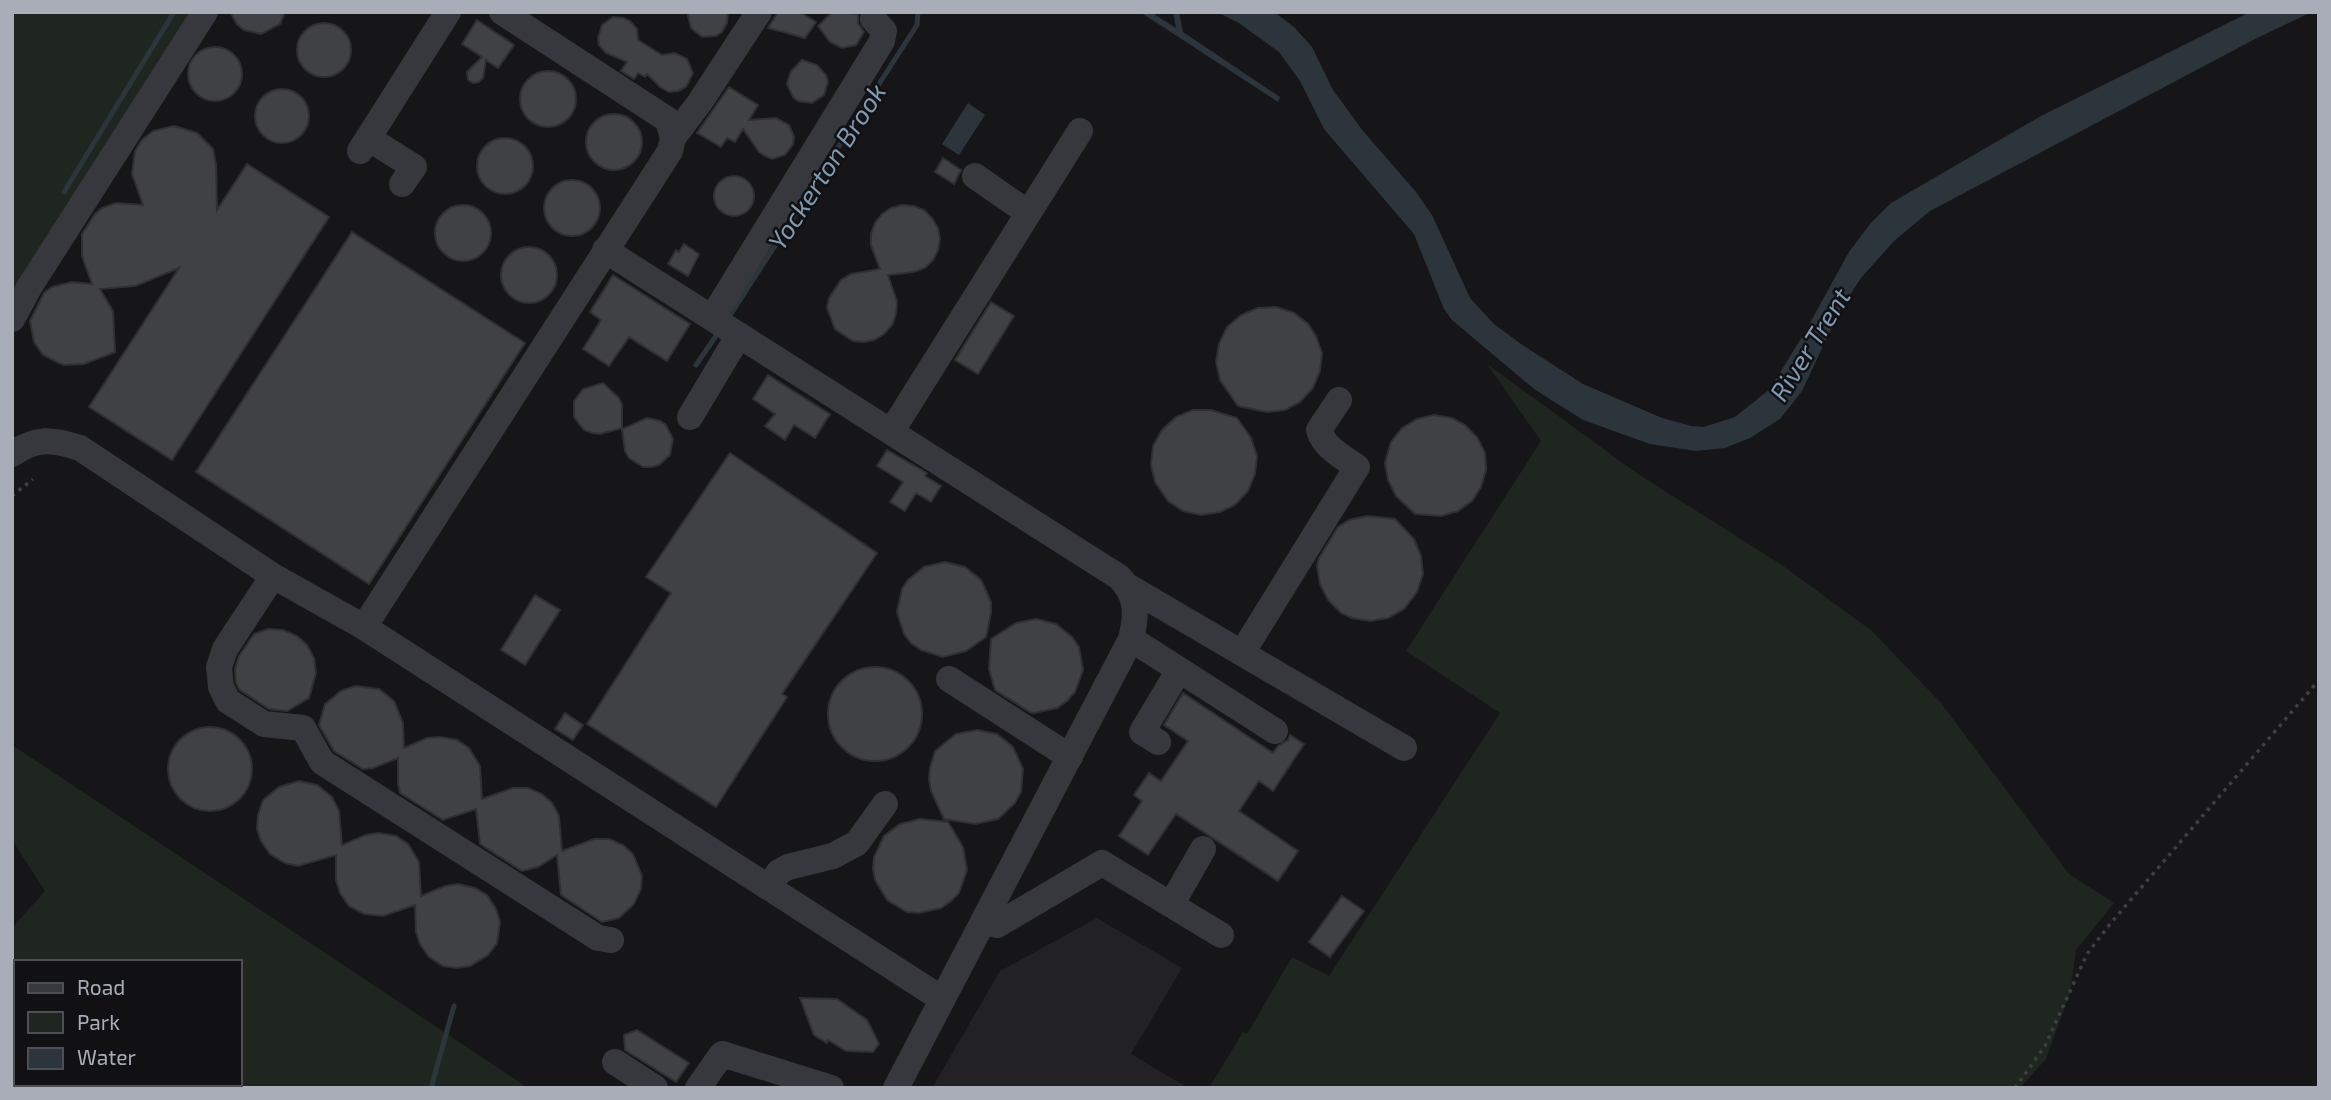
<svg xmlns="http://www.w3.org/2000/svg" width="2331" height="1100" font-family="'Exo 2',sans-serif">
  <rect width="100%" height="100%" fill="#161618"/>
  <path fill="#222225" d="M1097,918L1182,968L1131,1054L1188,1088H932L1000,971Z"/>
  <path fill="#1e261f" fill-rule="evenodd" d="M12,12H191L12,307Z
    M1487,364L1638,474L1782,565L1872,631L1941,703L2069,874L2114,903L2076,950L2070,993L2046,1059L2020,1088H1209L1243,1032L1247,1034L1292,957L1329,976L1500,713L1406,651L1541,441Z
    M15,747L528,1088H12V928L45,891L12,840V748ZM16,962H240V1084H16Z"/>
  <path fill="#2c353c" d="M1140,12H1151L1176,28L1173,12H1179L1183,32L1280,97L1278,102Z
    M1217,12H1274L1294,27L1312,47L1333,90L1363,131L1416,192L1432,215L1470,298L1494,324L1521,344L1583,384L1662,418L1691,426L1704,427L1735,417L1770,389L1805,332L1849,252L1870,224L1891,203L2041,116L2250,12H2312L2255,39L1930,211L1894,241L1861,278L1840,310L1802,391L1780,419L1750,438L1725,448L1696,451L1650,444L1583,420L1534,389L1452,320L1444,309L1414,234L1324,129L1300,81L1279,52L1239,23Z
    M968,103L985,115L959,155L942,144Z"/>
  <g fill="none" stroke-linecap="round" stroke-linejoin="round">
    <path stroke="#2c353c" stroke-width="5" d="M64,192L174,12
      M729,317L917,25L918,12
      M696,365L720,330
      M431,1088L454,1006"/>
  </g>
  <path fill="#404145" stroke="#303034" stroke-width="2" d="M230,12H285L280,24L261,34L244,30L237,24Z
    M687,12H728L727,23L722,32L716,36L702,37L691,28Z
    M778,12H800L816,22L805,38L768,28Z
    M832,12L858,14V23L864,32L856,45L842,48L830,42L818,26Z
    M613,17L624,18L630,21L637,29L638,40L662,55L675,53L687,59L693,73L686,87L678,91L669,92L660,87L647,74L645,77L638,73L634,79L621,71L627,62L606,53L599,45L598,38L602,25Z
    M477,20L514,45L498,68L486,60L483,78L479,82L473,83L468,80L467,72L482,57L462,44Z
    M297 50a27 27 0 1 1 54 0a27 27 0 1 1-54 0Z
    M188 74a27 27 0 1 1 54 0a27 27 0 1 1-54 0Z
    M802,60L817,65L826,75L828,82L824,95L812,103L798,101L793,97L787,84L791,71Z
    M520 99a28 28 0 1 1 56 0a28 28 0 1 1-56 0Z
    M729,87L758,105L749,120L776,118L789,125L794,137L793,144L785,155L772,159L765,156L759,152L743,129L735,142L727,138L721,147L697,133Z
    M255 116a27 27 0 1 1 54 0a27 27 0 1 1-54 0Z
    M586 142a28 28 0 1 1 56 0a28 28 0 1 1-56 0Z
    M174,126L197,133L213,149L216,164L217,210L247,164L329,217L172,460L89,407L179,268L135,286L100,289L113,311L115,352L84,364L63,365L43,355L34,342L30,321L44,293L52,287L72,282L92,284L82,256V234L95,214L102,208L116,203L143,205L132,174L135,151L142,140L153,131Z
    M477 166a28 28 0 1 1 56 0a28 28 0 1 1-56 0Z
    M943,158L961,170L954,184L935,172Z
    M714 196a20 20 0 1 1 40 0a20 20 0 1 1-40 0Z
    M544 208a28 28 0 1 1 56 0a28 28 0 1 1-56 0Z
    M902,205L914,206L924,210L932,218L938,228L940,239L938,250L933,260L925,268L914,272L888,275L897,302L896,314L892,325L884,334L874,340L864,342L853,341L835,329L827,308L829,298L841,280L851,274L880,269L871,245V234L875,223L882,214L891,208Z
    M435 233a28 28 0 1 1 56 0a28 28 0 1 1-56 0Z
    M352,232L525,343L369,584L196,472Z
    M684,244L699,254L688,276L668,264L676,250L679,252Z
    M501 275a28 28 0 1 1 56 0a28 28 0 1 1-56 0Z
    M613,275L690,324L667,361L629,337L609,366L583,349L601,320L590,312Z
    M991,302L1014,316L978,374L955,360Z
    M1276,307L1294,313L1308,324L1316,336L1322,353L1320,371L1313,388L1300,402L1285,410L1267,412L1238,406L1220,380L1216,362L1219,344L1227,327L1241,315L1258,308Z
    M768,375L830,414L815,438L794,425L785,440L765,426L775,414L753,399Z
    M603,383L619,398L622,405V428L600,434L592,433L584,430L574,417V401L583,389Z
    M1193,410H1211L1237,418L1251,438L1257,456L1255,474L1248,491L1235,505L1220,512L1201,515L1183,511L1168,501L1155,482L1151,465L1153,446L1162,430L1176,417Z
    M1434,415L1452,418L1465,425L1477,437L1485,453L1486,470L1481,487L1472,501L1458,511L1441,516L1415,514L1396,496L1388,480L1385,463L1391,442L1402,428L1417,419Z
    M647,418L660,421L666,425L673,439L670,455L659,465L651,467H643L629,458L625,451L622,429Z
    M887,450L927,473L925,476L941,486L931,502L916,493L905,511L890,502L903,482L877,466Z
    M730,453L877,553L782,694L787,697L716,807L587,724L671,593L646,577Z
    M1367,516L1395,519L1414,539L1421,556L1423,574L1417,592L1404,609L1388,618L1370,621L1352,618L1341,613L1328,600L1320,584L1317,566L1319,558L1338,527L1349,520Z
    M945,562L965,567L981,580L991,602V613L986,637L966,651L943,657L921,650L911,643L904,634L897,612L902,589L908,580L924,567Z
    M535,595L560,610L525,665L501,650Z
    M1036,619L1056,624L1072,637L1079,647L1083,670L1075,692L1067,701L1057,708L1034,713L1030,712L995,690L989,669L991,639L1016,623Z
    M268,629L283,630L297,636L307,645L314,658L316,673L309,698L287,711L269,709L240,690L236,683L235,669L239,656L254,634Z
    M828 714a47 47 0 1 1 94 0a47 47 0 1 1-94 0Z
    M355,686L379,689L394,701L403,723L404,748L427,738L440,737L457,740L469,748L480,766L482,799L513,788H528L542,794L552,803L559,816L562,851L594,839H609L623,845L633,854L642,876L641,889L634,904L619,918L602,922L561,895L557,855L538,867L522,871L480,844L476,809L443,820L400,793L398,784V758L373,768L363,769L334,751L319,725L325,704L341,691Z
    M1183,693L1273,753L1278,746L1288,740L1290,735L1304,744L1273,791L1259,781L1239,811L1298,851L1278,881L1176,814L1148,855L1119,836L1142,801L1134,795L1149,773L1161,781L1188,741L1164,725Z
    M565,713L583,725L573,740L555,729Z
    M168 769a42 42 0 1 1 84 0a42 42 0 1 1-84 0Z
    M977,730L997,734L1013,747L1023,769L1021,792L1015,803L998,819L975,824L944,819L931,791L929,779L930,768L935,751L956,734Z
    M299,781L317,785L332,797L339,811L342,845L366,835L378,833L396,836L408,844L419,862L421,896L445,886L458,884L475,888L487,895L496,909L500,922L497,943L488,955L470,966L457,968L443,966L429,957L420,944L416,932L415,905L383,916L364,914L349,906L340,893L336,880V855L298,866L285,863L270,854L261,841L257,829L258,815L263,800L279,787Z
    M920,819L948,822L963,847L967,870L959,893L951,901L941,908L919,913L907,912L887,900L875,880L873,869L874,857L884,836L900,824Z
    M1342,896L1364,911L1330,957L1309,942Z
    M800,998L837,999L867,1020L879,1044L873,1052L846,1051L828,1040L827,1043L814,1035Z
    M637,1030L689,1063L676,1082L625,1050L624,1035Z"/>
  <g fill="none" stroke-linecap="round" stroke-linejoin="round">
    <path stroke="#3d3f44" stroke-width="3.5" stroke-dasharray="3.5 5" stroke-linecap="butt" d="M12,496L33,479
      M2015,1088L2045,1046L2087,954L2110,924L2319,680"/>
    <path stroke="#37383d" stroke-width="26" d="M368,138L414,167L402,184
      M673,138L700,102L759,12
      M360,151L448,12
      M975,176L1028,213
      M605,250L1119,577C1138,596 1137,615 1131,639L896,1088
      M712,318L882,41L884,31L873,19
      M12,319L30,286L205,12
      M690,417L739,335
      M891,432L1080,131
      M12,454C37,437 52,439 80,448L273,576L364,627L942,999
      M273,576L225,649L219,667L221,687L228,701L264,724L303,728L322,762L598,938L611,940
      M1129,587L1404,748
      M364,627L670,151L673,138L668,120L502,12
      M1131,639L1275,731
      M1242,653L1357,467C1343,457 1324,448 1319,430L1339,400
      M949,679L1070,757
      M1158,742L1142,732L1179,670
      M768,887L779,872L788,867L833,856L857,843L885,804
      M1171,905L1203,849
      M983,921L997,925L1102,863L1221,935
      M615,1062L655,1088
      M698,1088L722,1054L831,1088"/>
  </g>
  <g text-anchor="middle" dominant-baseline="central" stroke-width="5" stroke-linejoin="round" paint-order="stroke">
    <g font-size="26" font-style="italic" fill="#7f9bb3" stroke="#111113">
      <text transform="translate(826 166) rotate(-57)">Yockerton Brook</text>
      <text transform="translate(1809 344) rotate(-58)">River Trent</text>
    </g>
  </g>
  <rect width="2331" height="1100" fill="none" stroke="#a8adb8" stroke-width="28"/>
  <rect x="14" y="960" width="228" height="126" fill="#111113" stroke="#4d4f55" stroke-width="2"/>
  <rect x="28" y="983" width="35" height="10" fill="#37383d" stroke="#4d4f55" stroke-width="2"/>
  <text x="77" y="995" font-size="21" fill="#a8adb8">Road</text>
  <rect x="28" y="1012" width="35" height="21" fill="#1e261f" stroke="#4d4f55" stroke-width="2"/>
  <text x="77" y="1030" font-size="21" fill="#a8adb8">Park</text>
  <rect x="28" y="1048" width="35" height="21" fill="#2c353c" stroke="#4d4f55" stroke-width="2"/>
  <text x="77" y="1065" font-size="21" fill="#a8adb8">Water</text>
</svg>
